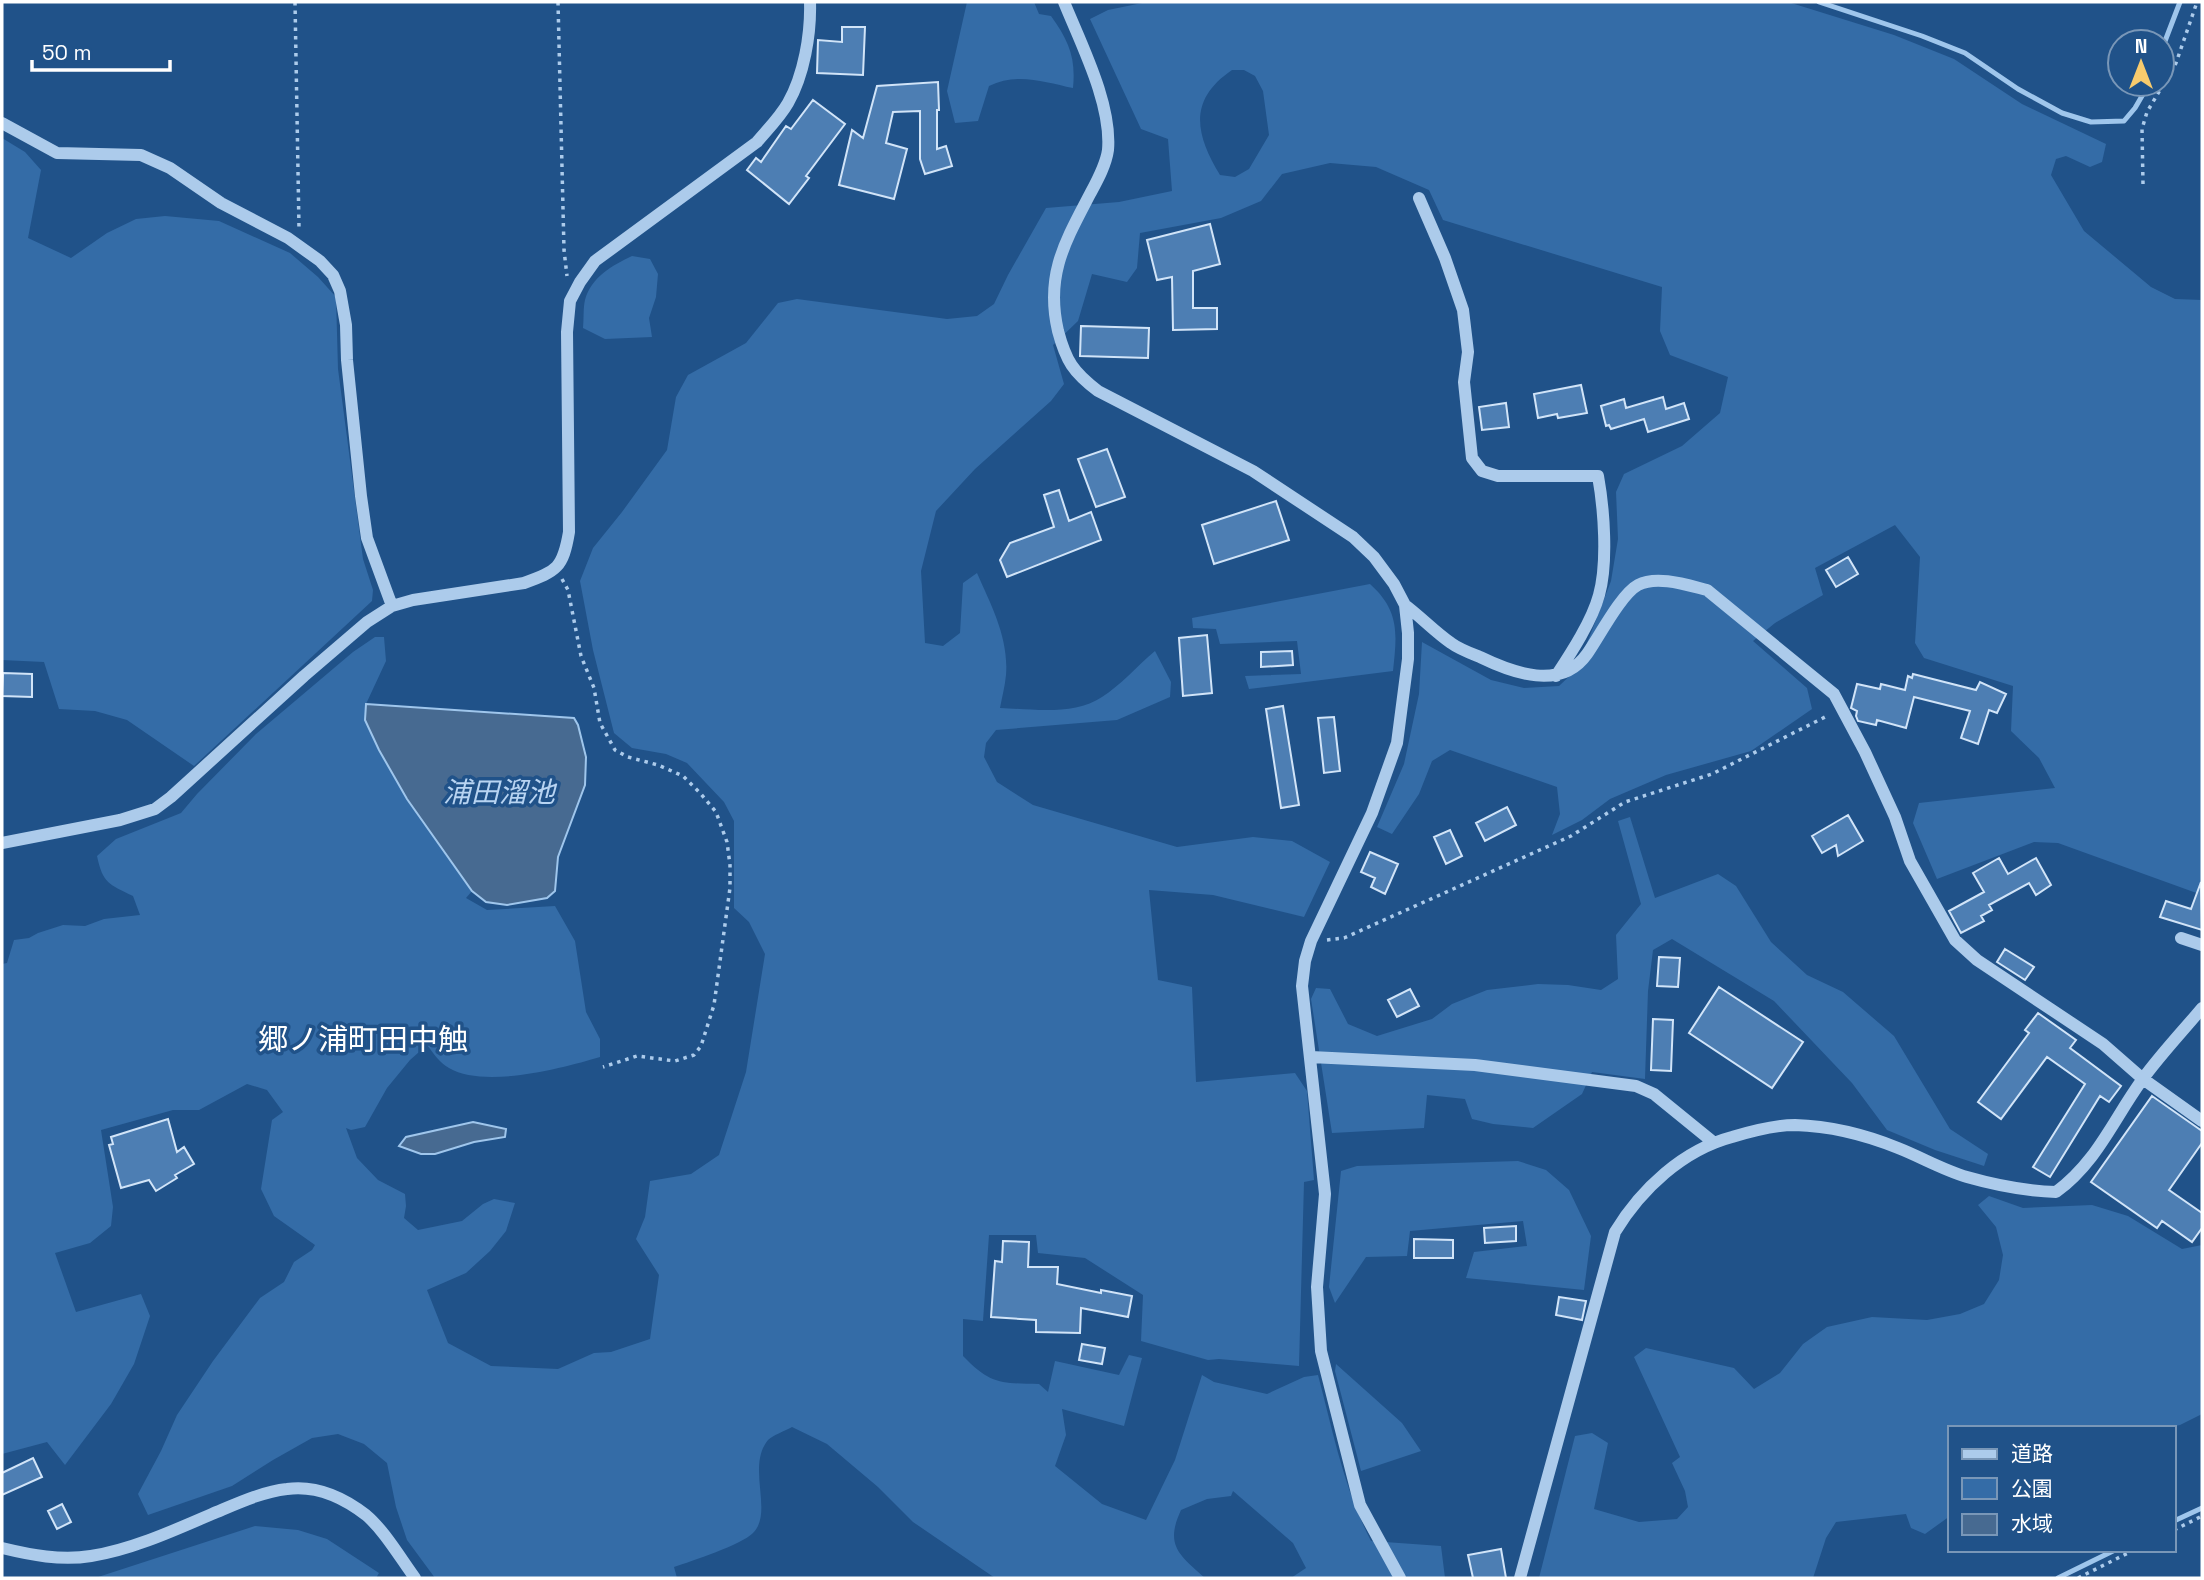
<svg xmlns="http://www.w3.org/2000/svg" width="2204" height="1580" font-family="'Space Grotesk','Noto Sans JP',sans-serif">
  <rect width="100%" height="100%" fill="#205289"/>
  <path fill="#346ca7" fill-rule="evenodd" d="M967,2H1034L1039,14L1051,16C1069,41 1076,58 1073,88C1045,82 1017,72 989,86L978,121L955,123L947,91Z
    M1147,2H1788L1894,35L1954,59L2022,104L2106,144L2102,162L2090,167L2066,156L2056,159L2051,175L2084,231L2151,287L2175,299L2202,300V895L2058,843L2034,842L1937,879L1913,823L1919,803L2055,788L2039,758L2011,731L2013,686L1924,658L1915,643L1920,557L1895,525L1815,568L1823,595L1775,623L1753,641L1807,688L1812,709L1751,751L1666,775L1610,799L1582,820L1552,835L1560,814L1557,787L1450,750L1432,761L1419,794L1392,834L1377,827L1404,764L1419,694L1422,642L1491,680L1524,688L1559,686L1577,669L1611,581L1618,539L1616,492L1624,474L1682,446L1720,413L1728,377L1670,355L1660,331L1662,287L1443,220L1429,190L1376,167L1330,163L1282,174L1261,201L1221,218L1140,233L1137,268L1127,282L1092,274L1078,321L1053,345L1064,384L1051,401L975,469L936,511L921,571L925,643L943,646L960,633L963,583L977,573C991,605 1009,638 1006,675C1005,686 1002,697 1000,708C1032,709 1074,716 1102,697C1121,685 1137,666 1155,651L1171,682L1170,697L1117,720L996,730L986,743L984,757L997,782L1033,805L1177,847L1253,837L1292,841L1330,862L1304,917L1213,895L1149,890L1158,980L1192,987L1196,1082L1295,1073L1307,1091L1314,1180L1304,1182L1299,1366L1219,1359L1208,1360L1141,1341L1143,1295L1085,1258L1038,1253L1036,1235H989L983,1321L963,1319V1356C991,1385 1001,1383 1039,1384L1048,1392L1055,1361L1119,1375L1129,1355L1142,1358L1124,1426L1062,1409L1066,1435L1055,1466L1102,1504L1146,1520L1175,1460L1202,1375L1214,1382L1267,1394L1304,1377L1318,1375C1333,1432 1344,1489 1371,1541L1441,1546L1445,1578H1291L1306,1568L1293,1543L1233,1491L1231,1496L1207,1499L1181,1510C1165,1545 1178,1554 1205,1578H995L913,1522L878,1487L827,1444L792,1427C785,1431 773,1435 768,1440C746,1467 774,1512 753,1533C741,1545 692,1561 674,1567L677,1578H435L407,1540L396,1507L387,1463L364,1444L338,1434L312,1438L273,1460L232,1486L148,1515L138,1494L161,1451L177,1415L213,1361L260,1298L284,1282L294,1262L312,1250L315,1245L274,1216L261,1189L272,1120L283,1112L267,1090L247,1084L199,1110H173L101,1130L113,1207L111,1226L90,1243L55,1253L76,1312L141,1294L150,1316L134,1364L111,1404L65,1465L47,1442L2,1454V964L7,963L14,940L29,938L38,933L63,925L85,926L104,919L140,915L133,896C109,884 103,884 97,856L116,839L181,813L197,794L256,734L353,652L375,637H384L386,661L366,704L365,720L407,799L472,891L466,898L487,910L555,906L575,941L586,1012L600,1039V1057C563,1068 485,1089 449,1068C439,1062 434,1054 427,1045L410,1060L387,1088L365,1127L351,1130L346,1128L357,1158L378,1180L405,1194L406,1206L404,1218L418,1230L462,1221L483,1204L494,1199L515,1203L506,1231L490,1251L466,1273L427,1290L448,1343L491,1366L558,1369L594,1353L611,1352L650,1339L659,1275L636,1239L645,1217L650,1181L691,1174L719,1155L746,1072L765,954L749,922L734,908V821L724,802L687,763L666,754L632,748L614,733L593,650L580,581L593,548L622,512L667,450L676,397L688,375L746,343L778,303L797,299L947,319L977,316L994,304L1008,275L1046,208L1119,202L1172,191L1168,139L1141,129L1090,19L1108,10ZM1232,70H1244L1255,76L1263,91L1269,135L1249,169L1235,177L1220,175C1195,134 1188,100 1232,70Z
    M2,138L25,152L41,170L28,238L71,258L107,233L136,219L165,216L219,221L290,253L318,277L336,297L338,369L363,559L373,590L372,601L194,766L127,720L95,711L59,709L44,662L2,660Z
    M632,256L650,259L658,274L656,297L649,318L652,337L605,339L583,328C584,319 583,308 585,300C591,277 613,265 632,256Z
    M1370,584C1400,611 1397,634 1393,671L1249,689L1245,676L1301,674L1297,641L1220,644L1216,629L1193,628L1192,618Z
    M1630,817L1655,898L1718,874L1736,886L1771,942L1807,975L1843,992L1894,1036L1950,1129L1988,1154L1984,1166L1935,1150L1887,1130L1852,1083L1774,1001L1672,939L1653,950L1648,991L1645,1079L1592,1072L1582,1094L1533,1128L1493,1124L1472,1119L1465,1099L1427,1095L1424,1128L1332,1133L1311,999L1316,988L1330,989L1348,1024L1377,1036L1432,1019L1452,1004L1487,990L1538,984L1568,985L1601,990L1618,979L1616,935L1641,904L1618,821Z
    M1518,1161L1546,1170L1569,1190L1591,1236L1584,1290L1466,1278L1474,1252L1527,1246L1523,1221L1410,1231L1407,1256L1366,1257L1335,1303L1329,1287L1341,1171L1357,1166Z
    M1989,1196L2023,1208L2092,1205L2128,1216L2182,1249L2202,1245V1414L2180,1425L2165,1428H1950V1516L1925,1534L1911,1528L1906,1514L1836,1522L1826,1538L1813,1578H1539L1575,1436L1592,1433L1608,1443L1594,1509L1639,1522L1677,1519L1688,1507L1685,1491L1672,1463L1680,1457L1634,1357L1646,1348L1734,1368L1754,1389L1780,1373L1803,1344L1827,1327L1872,1317L1927,1320L1960,1314L1984,1304L1999,1280L2003,1255L1996,1227L1978,1205Z
    M1336,1364L1402,1423L1421,1451L1361,1471L1335,1371Z
    M255,1526L298,1530L327,1539L379,1573L376,1578H95Z"/>
  <path fill="#476a91" stroke="#9fc6ec" stroke-width="2" d="M366,704L574,718L578,725L586,757L585,785L558,857L555,891L547,898L507,905L486,902L472,891L407,799L379,750L365,720Z
    M473,1122L506,1129L505,1137L474,1142L435,1154H421L399,1146L406,1137Z"/>
  <g fill="none" stroke-linecap="round" stroke-linejoin="round">
    <path stroke="#9fc6ec" stroke-width="5" d="M1819,2L1922,36L1965,53L2018,89L2062,113L2091,122L2124,121L2135,108L2149,84
      M2162,49L2180,2
      M2174,1521L2202,1508
      M2058,1578L2115,1550"/>
  </g>
  <path fill="#4d7eb3" stroke="#d1e4f8" stroke-width="2" d="M842,27H865L863,75L817,73L818,40L842,42Z
    M938,82L939,110H937V149L946,146L952,166L925,174L920,159V111L893,112L886,143L907,149L894,199L839,185L852,130L863,138L877,86Z
    M813,100L845,124L806,176L809,178L789,204L747,170L756,158L761,162L786,126L791,129Z
    M1210,224L1220,264L1193,271V308H1217V329L1173,330L1172,277L1157,280L1147,240Z
    M1081,326L1149,328L1148,358L1080,356Z
    M1581,385L1587,413L1558,418L1557,414L1538,418L1534,394Z
    M1663,397L1666,409L1684,403L1689,419L1648,432L1644,419L1611,429L1609,425L1606,426L1601,406L1624,399L1626,408Z
    M1506,403L1509,427L1482,430L1479,407Z
    M1107,449L1125,497L1096,507L1078,459Z
    M1059,490L1069,521L1091,512L1101,540L1007,577L1000,560L1010,543L1054,527L1044,495Z
    M1276,501L1289,540L1214,564L1202,525Z
    M1848,557L1858,574L1836,587L1826,570Z
    M1207,635L1212,693L1183,696L1179,638Z
    M1292,651L1293,665L1261,667V652Z
    M3,673L32,674V697L2,696Z
    M1913,674L1976,690L1980,682L2006,694L1997,713L1989,710L1978,744L1961,738L1970,711L1914,697L1906,728L1877,720L1876,725L1858,721L1856,716L1857,711L1851,708L1857,684L1880,689L1881,684L1905,690L1908,676L1912,678Z
    M1283,706L1299,805L1281,808L1266,709Z
    M1334,717L1340,771L1324,773L1318,718Z
    M1507,807L1516,825L1485,841L1476,823Z
    M1848,815L1863,841L1838,856L1836,845L1822,853L1812,836Z
    M1450,830L1462,856L1446,864L1434,837Z
    M1370,852L1398,864L1385,894L1371,887L1375,878L1361,872Z
    M1999,858L2008,874L2036,858L2051,885L2036,895L2029,883L1989,905L1992,910L1981,916L1984,921L1961,933L1949,911L1984,892L1973,873Z
    M2201,882L2202,930L2160,917L2166,901L2191,909Z
    M2005,949L2034,967L2025,980L1997,962Z
    M1659,957L1680,958L1678,987L1657,986Z
    M1719,987L1803,1042L1772,1088L1689,1033Z
    M1410,989L1419,1006L1397,1017L1388,1000Z
    M2038,1013L2076,1040L2070,1048L2121,1086L2109,1102L2100,1096L2050,1177L2033,1167L2085,1084L2047,1057L2001,1119L1978,1102L2029,1033L2025,1030Z
    M1653,1019L1673,1020L1671,1071L1651,1070Z
    M2152,1096L2202,1131V1143L2169,1190L2202,1213V1228L2192,1242L2162,1221L2157,1228L2091,1182Z
    M168,1119L177,1152L184,1147L194,1164L175,1175L177,1178L156,1191L149,1180L121,1188L109,1145L113,1144L111,1137Z
    M1516,1226V1241L1485,1243L1484,1228Z
    M1414,1239L1453,1240V1258H1414Z
    M1003,1241L1029,1242L1028,1267H1058L1057,1284L1101,1293V1290L1132,1296L1128,1317L1081,1308L1080,1333L1036,1332V1320L991,1317L995,1261L1002,1262Z
    M1559,1297L1586,1301L1582,1320L1556,1315Z
    M1082,1344L1105,1348L1102,1364L1079,1360Z
    M33,1458L42,1477L2,1495V1473Z
    M62,1504L71,1522L57,1529L48,1511Z
    M1501,1549L1506,1578H1473L1468,1555Z"/>
  <g fill="none" stroke-linecap="round" stroke-linejoin="round">
    <path stroke="#accbeb" stroke-width="3.5" stroke-dasharray="3.5 5" stroke-linecap="butt" d="M295,2L299,228
      M558,2L564,250L567,276
      M2143,184L2142,129L2147,112L2176,63L2197,2
      M562,579L568,590L581,656L594,688L600,723L615,750L628,757L658,765L683,776L700,793L716,812L727,842L730,865V888L714,1005L701,1046L694,1055L675,1061L637,1056L603,1067
      M1327,940L1344,938L1571,836L1625,802L1712,774L1829,715
      M2174,1530L2202,1516
      M2078,1578L2134,1550"/>
    <path stroke="#accbeb" stroke-width="12" d="M1064,2C1081,44 1112,104 1108,150C1106,165 1097,181 1090,194C1065,242 1045,275 1058,331C1066,361 1073,372 1098,391L1253,471L1353,537L1374,557L1394,584L1405,605L1408,633V659L1397,743L1372,813L1311,941L1305,961L1302,986L1325,1194L1317,1287L1321,1351L1360,1505L1400,1578
      M2,123L57,153L141,155L170,168L221,203L288,238L320,261L333,275L340,291L346,325L347,360L361,496L367,538L392,606
      M1419,198L1445,258L1463,310L1468,352L1464,382L1472,458L1482,471L1498,476H1598C1604,509 1608,563 1599,595C1592,621 1571,653 1556,676
      M1405,605C1421,617 1435,632 1451,643C1459,649 1470,653 1480,657C1513,673 1561,691 1587,654C1599,637 1621,594 1638,585C1657,575 1687,585 1707,590L1834,694L1865,752L1895,817L1910,861L1955,940L1977,960L2103,1044L2143,1079L2202,1121
      M2,843L120,820L155,809L171,797L304,676L367,622L392,606L413,600L524,583C557,571 563,568 569,532L567,332L570,301L580,282L595,261L757,142C768,129 780,117 788,103C804,75 811,34 810,2
      M2181,938L2202,945
      M1311,1057L1475,1065L1636,1086L1654,1094L1713,1142
      M2,1548C31,1555 61,1561 91,1556C131,1550 175,1530 212,1514C236,1504 261,1492 287,1489C316,1485 344,1498 366,1515C384,1530 401,1559 415,1578
      M1520,1578L1615,1232C1641,1189 1683,1150 1732,1137C1752,1131 1774,1125 1795,1125C1829,1126 1866,1135 1898,1148C1921,1157 1943,1170 1967,1177C1995,1185 2027,1191 2056,1192C2097,1162 2113,1120 2142,1080C2160,1055 2182,1032 2202,1008"/>
  </g>
  <g text-anchor="middle" dominant-baseline="central" stroke-width="7" stroke-linejoin="round" paint-order="stroke">
    <g font-size="28" font-style="italic" fill="#b8d4f2" stroke="#205289">
      <text x="499" y="792">浦田溜池</text>
    </g>
    <g font-size="30" fill="#fff" stroke="#205289">
      <text x="363" y="1039">郷ノ浦町田中触</text>
    </g>
  </g>
  <rect width="2204" height="1580" fill="none" stroke="#ffffff" stroke-width="7"/>
  <rect x="1948" y="1426" width="228" height="126" fill="#205289" stroke="#7997b8" stroke-width="2"/>
  <rect x="1962" y="1449" width="35" height="10" fill="#accbeb" stroke="#7997b8" stroke-width="2"/>
  <text x="2011" y="1461" font-size="21" fill="#ffffff">道路</text>
  <rect x="1962" y="1478" width="35" height="21" fill="#346ca7" stroke="#7997b8" stroke-width="2"/>
  <text x="2011" y="1496" font-size="21" fill="#ffffff">公園</text>
  <rect x="1962" y="1514" width="35" height="21" fill="#476a91" stroke="#7997b8" stroke-width="2"/>
  <text x="2011" y="1531" font-size="21" fill="#ffffff">水域</text>
  <g transform="translate(2141 63)"><circle r="33" fill="#205289" stroke="#7997b8" stroke-width="2"/>
  <path d="M0-5L12 26L0 18L-12 26Z" fill="#f8cb6d"/>
  <text y="-10" font-size="19" font-weight="bold" text-anchor="middle" fill="#ffffff">N</text>
  </g>
  <path d="M32 60v10h138v-10" fill="none" stroke="#ffffff" stroke-width="3.5"/>
  <text x="42" y="60" font-size="21" fill="#ffffff" stroke="#205289" stroke-width="5" paint-order="stroke">50 m</text>
</svg>
